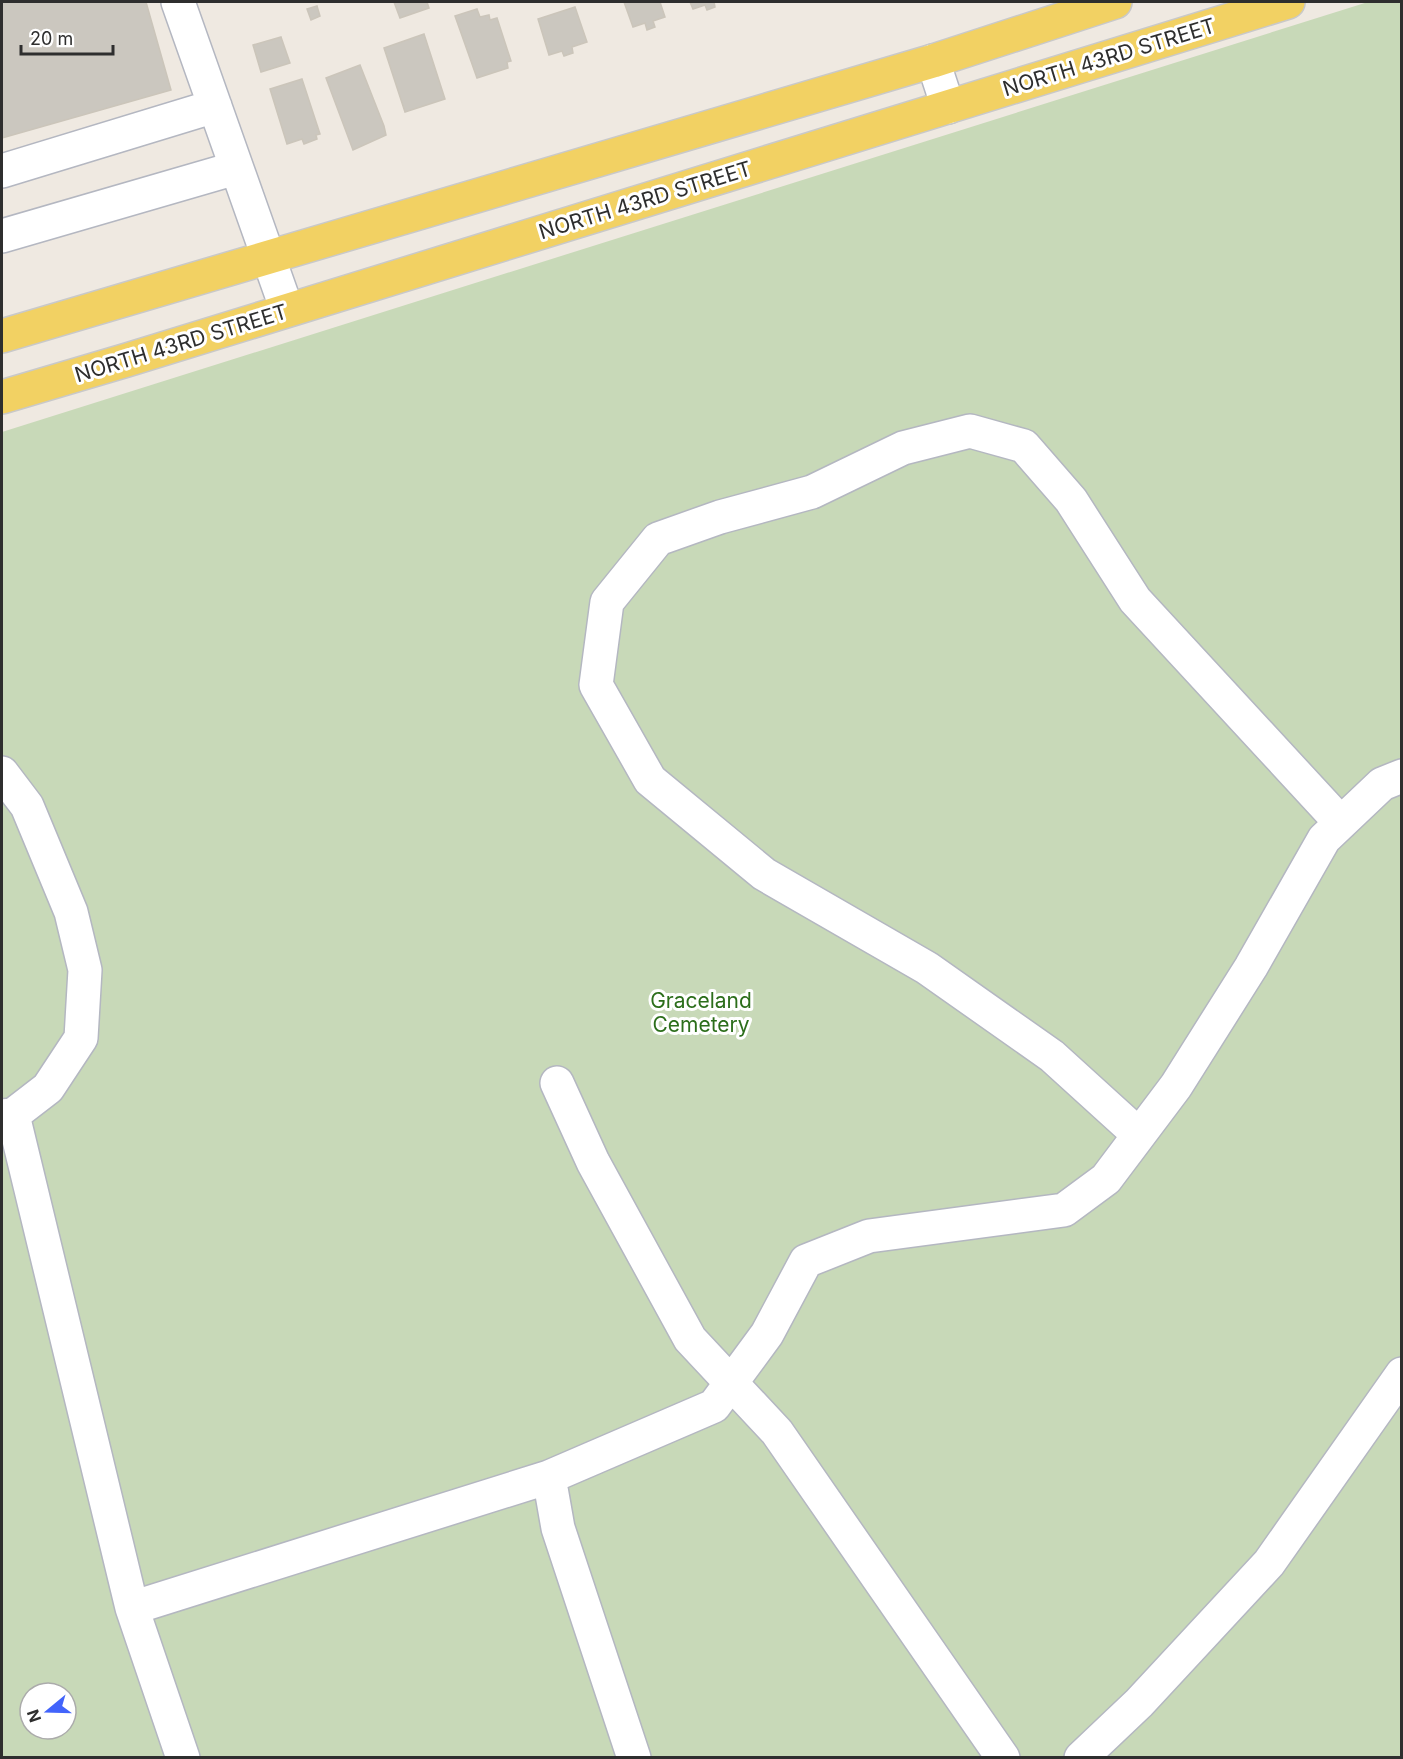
<svg xmlns="http://www.w3.org/2000/svg" width="1403" height="1759" font-family="Inter,sans-serif">
  <rect width="100%" height="100%" fill="#efe9e1"/>
  <path fill="#c8d9b8" fill-rule="evenodd" d="M1368,2H1401V1757H2V432ZM30,1693H66V1729H30Z"/>
  <path fill="#cbc7bf" stroke="#cbc5ba" stroke-width="1.5" d="M2,2H146L171,90L2,138Z
    M394,2H427L429,8L400,18Z
    M624,2H660L665,17L653,21L655,27L647,30L645,23L633,27Z
    M690,2H715H714L715,7L707,10L705,5L693,9Z
    M317,6L320,16L311,20L307,9Z
    M575,7L587,42L572,47L573,53L564,56L562,51L549,55L538,19Z
    M477,9L480,17L489,15L490,20L497,18L511,61L507,62L508,68L477,78L455,16Z
    M424,34L445,99L405,112L384,48Z
    M281,37L290,63L261,72L253,45Z
    M360,65L384,126L386,135L353,150L326,78Z
    M302,79L320,134L316,135L317,139L304,144L302,139L287,144L270,89Z"/>
  <g fill="none" stroke-linecap="round" stroke-linejoin="round">
    <defs>
      <path id="minor" d="M178,2L287,310
        M933,61L948,107
        M2,171L215,106
        M2,236L236,168
        M2,773L27,806L71,912L85,970L81,1038L48,1088L13,1115L2,1116
        M557,1083L593,1162L690,1339L777,1432L1003,1758
        M13,1115L132,1608
        M1139,1135L1052,1056L927,968L764,874L650,780L596,685L607,602L658,539L720,517L812,492L903,448L970,431L1024,446L1071,500L1135,600L1341,823
        M549,1477L558,1528L634,1758
        M183,1758L132,1608L549,1477L714,1406L767,1334L806,1261L869,1236L1064,1210L1106,1179L1176,1086L1251,967L1324,839L1382,784L1402,776
        M1081,1758L1139,1703L1269,1563L1402,1374"/>
      <path id="major" d="M2,336L933,61L1115,2
        M2,397L127,360L1288,2"/>
    </defs>
    <use href="#minor" stroke="#b4b7c1" stroke-width="36"/>
    <use href="#major" stroke="#c9c9c9" stroke-width="36"/>
    <use href="#minor" stroke="#fff" stroke-width="33"/>
    <use href="#major" stroke="#f2d163" stroke-width="33"/>
  </g>
  <g text-anchor="middle" dominant-baseline="central" stroke-width="6" stroke-linejoin="round" paint-order="stroke">
    <g font-size="21" fill="#2e2e2e" stroke="#fff">
      <text transform="translate(1109 57) rotate(-17)">NORTH 43RD STREET</text>
      <text transform="translate(645 200) rotate(-17)">NORTH 43RD STREET</text>
      <text transform="translate(181 343) rotate(-17)">NORTH 43RD STREET</text>
    </g>
    <g font-size="21" fill="#2c6e1b" stroke="#fff">
      <text x="701" y="1000">Graceland<tspan x="701" dy="24">Cemetery</tspan></text>
    </g>
  </g>
  <rect width="1403" height="1759" fill="none" stroke="#2e2e2e" stroke-width="6"/>
  <g transform="translate(48 1711) rotate(251)"><circle r="28" fill="#ffffff" stroke="#ababab" stroke-width="1.5"/>
  <path d="M0-4.5L10 22L0 15L-10 22Z" fill="#4264fb"/>
  <text y="-9" font-size="16" font-weight="bold" text-anchor="middle" fill="#2e2e2e">N</text>
  </g>
  <path d="M21 45v9h92v-9" fill="none" stroke="#2e2e2e" stroke-width="3"/>
  <text x="30" y="45" font-size="18" fill="#2e2e2e" stroke="#ffffff" stroke-width="4.5" paint-order="stroke">20 m</text>
</svg>
